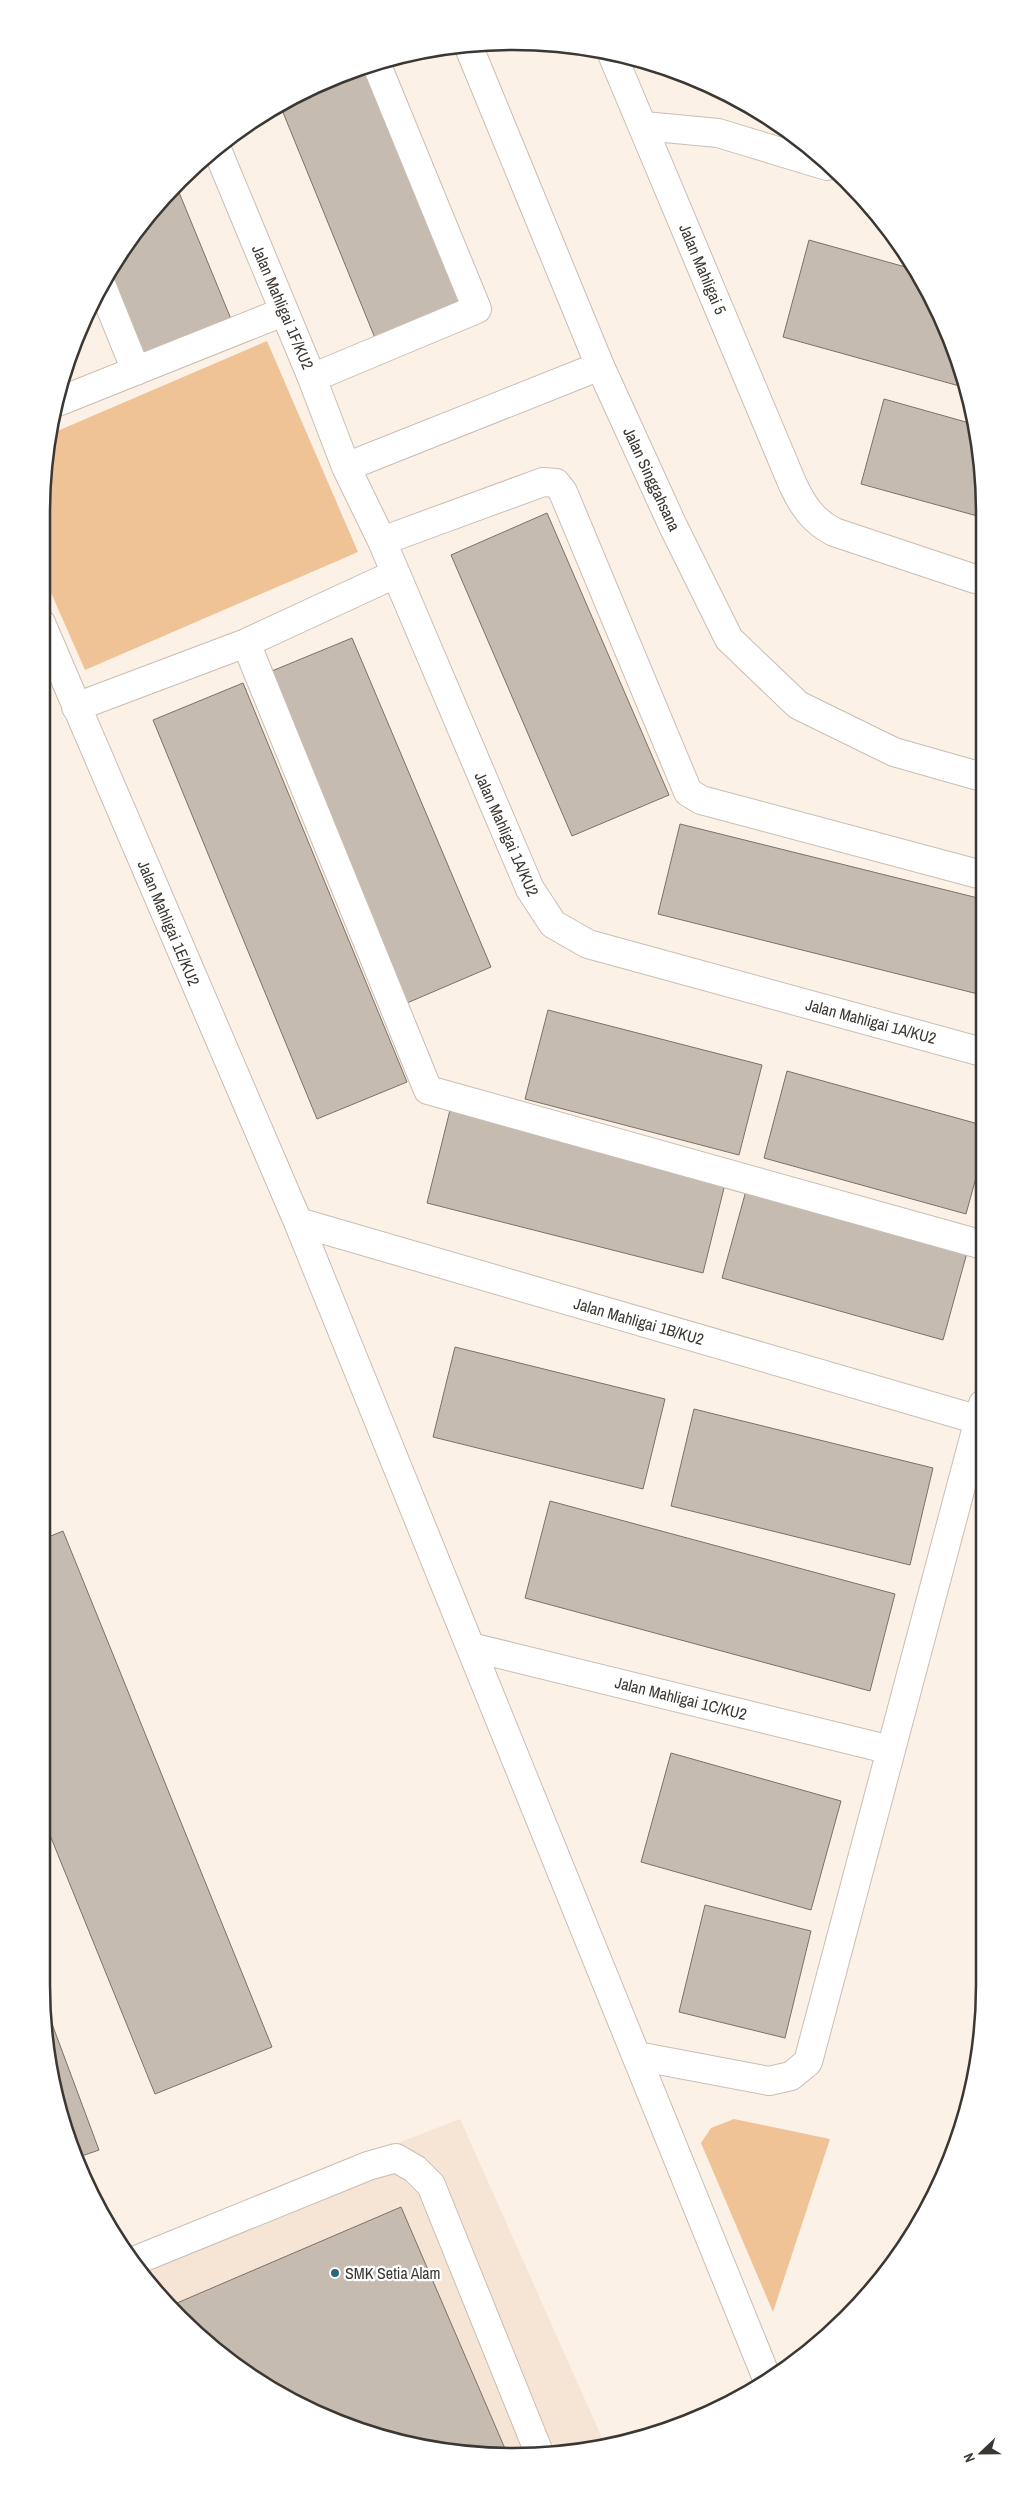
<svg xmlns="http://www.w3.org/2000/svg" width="1026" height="2498" font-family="'Archivo Narrow',sans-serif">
  <rect width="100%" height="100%" fill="#fcf1e6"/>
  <path fill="#f6e4d4" d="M460,2119L606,2447L451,2453L277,2394L158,2296L125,2249Z"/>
  <path fill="#f0c396" d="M267,341L358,552L85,670L41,570V513L55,432Z
    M734,2119L830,2139L773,2312L701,2143L711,2128Z"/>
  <path fill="#c6bbb1" stroke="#7b7167" d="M374,64L471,299L375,338L280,105L304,90Z
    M176,185L231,319L144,355L109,271L158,202Z
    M809,240L909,268L949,332L963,387L783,337Z
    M884,399L973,424L981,451V517L861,484Z
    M547,513L669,795L572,836L451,555Z
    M352,638L491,967L407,1003L267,673Z
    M243,683L407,1082L317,1119L153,720Z
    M680,824L982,899V995L658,914Z
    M548,1010L762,1065L739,1155L525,1099Z
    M787,1071L982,1125L983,1152L966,1214L764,1158Z
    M450,1110L726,1180L703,1273L427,1203Z
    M747,1187L968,1249L943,1340L722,1278Z
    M455,1347L665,1399L643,1489L433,1437Z
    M694,1409L933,1468L910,1565L671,1506Z
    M550,1501L895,1594L870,1691L525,1598Z
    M63,1531L272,2047L155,2094L41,1813V1540Z
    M671,1753L841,1801L811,1910L641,1862Z
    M705,1905L811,1931L785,2038L679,2012Z
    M45,2005L99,2150L76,2158L66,2137Z
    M401,2207L506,2451L451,2453L362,2432L277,2394L170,2306Z"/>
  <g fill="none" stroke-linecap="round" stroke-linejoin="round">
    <defs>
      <path id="minor" d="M468,45L600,366L673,526L729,639L798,705L894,752L982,777
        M612,54L793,485C803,506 813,521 834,532L975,579L981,578
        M644,126L718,133L827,166
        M216,147L312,378L346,467L382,541L530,889L553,924L588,944L982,1052
        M101,284L136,371
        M312,378L477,309L376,63
        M60,401L283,312
        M346,467L600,366
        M382,541L543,482L556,483L563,492L688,792L701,800L982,875
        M41,623L298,1222L768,2381
        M246,643L428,1090L983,1245
        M76,707L246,643L395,574
        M298,1222L979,1420
        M471,1647L891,1750
        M637,2056L769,2081L791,2076L808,2062L983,1404
        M134,2261L368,2166L396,2158L415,2169L431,2185L538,2450"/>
    </defs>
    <use href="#minor" stroke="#c9beb3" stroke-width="30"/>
    <use href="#minor" stroke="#fff" stroke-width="28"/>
  </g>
  <circle fill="#266a7b" stroke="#fff" stroke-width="2" cx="335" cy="2273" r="5"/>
  <g text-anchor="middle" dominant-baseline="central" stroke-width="4.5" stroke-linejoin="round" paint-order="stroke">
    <g font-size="16" fill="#3b3732" stroke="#fff">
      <text transform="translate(703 269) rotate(67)">Jalan Mahligai 5</text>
      <text transform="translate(283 307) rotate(67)">Jalan Mahligai 1F/KU2</text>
      <text transform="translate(652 479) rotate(65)">Jalan Singgahsana</text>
      <text transform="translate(507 834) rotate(66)">Jalan Mahligai 1A/KU2</text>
      <text transform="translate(169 923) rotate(67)">Jalan Mahligai 1E/KU2</text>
      <text transform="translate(871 1021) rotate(15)">Jalan Mahligai 1A/KU2</text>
      <text transform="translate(639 1321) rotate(16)">Jalan Mahligai 1B/KU2</text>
      <text transform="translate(681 1698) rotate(14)">Jalan Mahligai 1C/KU2</text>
    </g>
    <g font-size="16" fill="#3b3732" stroke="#fff" text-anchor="start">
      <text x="345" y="2273">SMK Setia Alam</text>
    </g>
  </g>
  <path d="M0 0H1026V2498H0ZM513 50H513A463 463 0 0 1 976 513V1985A463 463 0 0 1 513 2448H513A463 463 0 0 1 50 1985V513A463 463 0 0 1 513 50Z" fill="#fff" fill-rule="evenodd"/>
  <path fill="none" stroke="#3b3732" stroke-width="2.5" d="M513 50H513A463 463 0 0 1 976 513V1985A463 463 0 0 1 513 2448H513A463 463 0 0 1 50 1985V513A463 463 0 0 1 513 50Z"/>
  <g transform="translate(981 2453) rotate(248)" stroke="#ffffff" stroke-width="4" paint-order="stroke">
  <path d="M0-4L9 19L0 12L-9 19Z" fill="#3b3732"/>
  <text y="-8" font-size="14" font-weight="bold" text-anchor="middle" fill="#3b3732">N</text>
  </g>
</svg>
